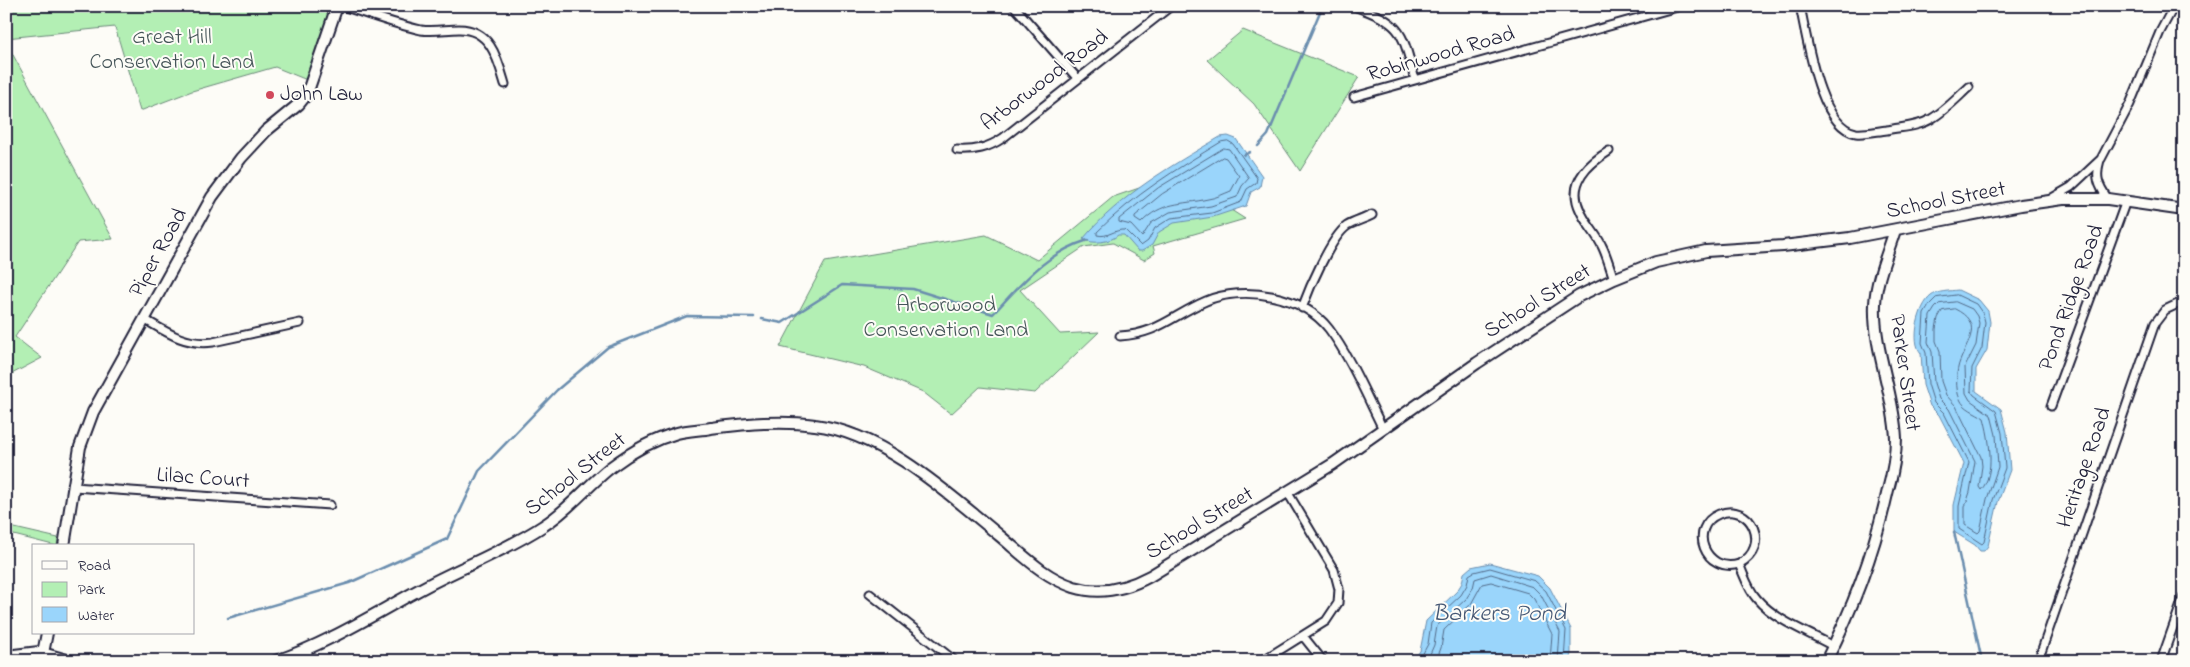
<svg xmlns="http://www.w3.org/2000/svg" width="2190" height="667" font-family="'Indie Flower',sans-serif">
  <rect width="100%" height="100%" fill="#fdfcf7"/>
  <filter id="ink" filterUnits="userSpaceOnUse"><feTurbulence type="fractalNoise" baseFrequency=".02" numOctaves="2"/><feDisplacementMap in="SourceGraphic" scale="10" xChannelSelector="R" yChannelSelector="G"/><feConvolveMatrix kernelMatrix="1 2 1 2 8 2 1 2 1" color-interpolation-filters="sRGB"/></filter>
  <g filter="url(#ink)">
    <path fill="#b3efb4" stroke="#6a8878" d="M6,6H333L307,80L275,67L192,91L140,111L115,27L6,38Z
      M1243,30L1359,77L1300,171L1254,104L1207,60Z
      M6,42L113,239L78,242L15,337L42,358L6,377Z
      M1215,162L1231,210L1245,219L1153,246L1155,253L1144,260L1113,243L1084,247L1020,290L1060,334L1099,332L1035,393L980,387L951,414L923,392L864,367L780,347L825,262L986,235L1037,260L1113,197Z
      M6,526L58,538L57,546L6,533Z"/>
    <path fill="#9ad5fb" stroke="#6a8dae" d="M1228,136L1236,139L1262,176L1260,187L1251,192L1246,206L1213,217L1174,223L1159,232L1152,245L1142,251H1138L1124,235H1118C1111,242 1092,245 1083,239C1120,195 1171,166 1220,137Z
      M1958,290L1979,300L1988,311L1990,322L1987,350L1976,369V391L2001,409L2007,432L2010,470L1998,502L1988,546L1984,551H1980L1975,545L1954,532V505L1964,463L1939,415L1930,406L1923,385L1921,353C1910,341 1919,305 1931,296C1937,291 1950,291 1958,290Z
      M1490,563L1538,576L1550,588L1571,629V654L1569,661H1412L1420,651L1426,621L1457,591L1462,583L1464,573L1471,567Z"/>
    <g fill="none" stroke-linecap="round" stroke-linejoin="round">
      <path stroke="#526a88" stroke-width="1" d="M1228,141L1233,144L1257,178L1256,183L1247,189L1241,202L1212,213L1171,218L1155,228L1148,241L1141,246L1125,230C1114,229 1108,238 1097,235V232C1135,194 1175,170 1221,142Z
        M1224,148L1229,149L1249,178L1242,186L1237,197L1211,206L1170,212L1151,223L1142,237L1131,225L1119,222V219L1158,188Z
        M1223,157L1226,158L1239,176L1231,191C1223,194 1216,198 1208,199C1181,205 1162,201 1141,223L1135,219V216L1162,194Z
        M1957,295L1976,304L1983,314L1985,322L1982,348L1972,368L1971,391L1974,395L1996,411L2002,433L2005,468L1993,500L1984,542L1982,544L1959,529V506L1969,462L1944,413L1934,403L1928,384L1926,353L1922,343L1924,314L1930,304L1936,298Z
        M1956,302L1972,309L1977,316L1979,323L1976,345L1965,367L1966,393L1970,400L1991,415L1996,435L1998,467L1987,499L1980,531L1978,533L1965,525V507L1970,492L1975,461L1949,409L1939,399L1934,383L1932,352L1928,342L1930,316L1935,308L1939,304Z
        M1955,309C1983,323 1969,339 1960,361C1956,370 1955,390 1960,399C1964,409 1976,412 1984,418C1989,437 1996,474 1981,490L1979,487L1982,466L1981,457L1956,406L1946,395L1941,381L1940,351L1936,341V329L1938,318L1942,311Z
        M1419,661L1428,644L1431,623L1461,595L1467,585L1469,575L1474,572L1490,568L1535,581L1546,591L1566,630L1564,661
        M1427,661L1434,645L1437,626L1466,599L1473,588L1475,579L1491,574L1533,587L1541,595L1560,632L1558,661
        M1436,661L1441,648L1444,630L1471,604L1482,584L1491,582L1528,593L1534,599L1552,634L1550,661"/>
      <path stroke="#6a8dae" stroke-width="2.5" d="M826,6H830
        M1258,146L1268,135L1322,7
        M1244,155L1250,152
        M762,319L782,323L842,285L913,289L993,314C1022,283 1046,253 1088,240
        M1954,532L1982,661
        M228,618L349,583L447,539L479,471L557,390L608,347L687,316L754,317"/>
      <defs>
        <path id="street" d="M342,6C368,14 394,24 421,30C433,32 447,29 459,29C491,29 498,60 505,84
          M1014,6L1078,79
          M1354,6C1404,24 1402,32 1415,80
          M1800,6C1807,37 1819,127 1856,133C1866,134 1877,131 1887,130C1901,127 1918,127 1931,119C1945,111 1957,98 1969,87
          M1354,97L1681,6
          M957,150C975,151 988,148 1003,138L1171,6
          M1609,151C1588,164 1567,183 1580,210C1585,223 1596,233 1602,246C1607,256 1610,268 1614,279
          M2100,160C2095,177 2098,185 2108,199
          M2052,198L2071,187L2101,159L2130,104L2160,32L2174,6
          M1302,308C1309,289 1331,237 1347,226C1354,222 1364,219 1372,215
          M144,319C166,332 186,346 213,342L300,323
          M1120,336C1158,334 1173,315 1206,301C1244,285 1303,295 1329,329C1350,357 1367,397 1383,429
          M2051,406L2126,201
          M74,487L330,505
          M1739,564C1705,574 1687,527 1719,514C1751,501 1772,547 1739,564C1744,575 1748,589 1757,599C1776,621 1808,632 1833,646
          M870,594L955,661
          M1303,636L1323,661
          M307,649L309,661
          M1262,661L1326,621L1338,603L1339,589L1334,570L1288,493
          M2038,661L2155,323L2165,310L2184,301
          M2161,661L2184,596"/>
        <path id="secondary" d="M64,546L80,447L93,412L212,197L241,158L266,131L299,104L307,94L337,6
          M43,653L47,633
          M6,656L39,652L70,661
          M276,661C332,642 380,610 432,583C469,564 508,549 543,526C569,510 587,486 611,467C631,452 652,440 677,433C688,430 700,430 711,428C746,424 780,420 815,425C883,433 949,494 1000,536C1024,556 1044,577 1074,587C1100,595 1126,589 1150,576L1333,464L1477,363L1579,296L1614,279L1656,262L1706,251L1783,246L1850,238L2021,205L2063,199H2108L2184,210
          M1826,661C1853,608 1874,552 1887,494C1892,476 1896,457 1896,438C1894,393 1873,349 1875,304C1876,279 1888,253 1895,230"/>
      </defs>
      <use href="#street" stroke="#22223b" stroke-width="11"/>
      <use href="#secondary" stroke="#22223b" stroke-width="14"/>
      <use href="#street" stroke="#fdfcf7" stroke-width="7"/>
      <use href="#secondary" stroke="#fdfcf7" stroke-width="10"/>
    </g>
  </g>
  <circle fill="#d1495b" stroke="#fdfcf7" stroke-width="2" cx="270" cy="95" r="5"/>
  <g text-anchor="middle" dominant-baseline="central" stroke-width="4" stroke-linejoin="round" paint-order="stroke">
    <g font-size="22" fill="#465559" stroke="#fdfcf7">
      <text x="172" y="38">Great Hill<tspan x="172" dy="25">Conservation Land</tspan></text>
      <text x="946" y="306">Arborwood<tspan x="946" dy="25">Conservation Land</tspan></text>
    </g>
    <g font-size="22" fill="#22223b" stroke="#fdfcf7">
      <text transform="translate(1441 55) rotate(-16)">Robinwood Road</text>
      <text transform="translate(1045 81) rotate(-37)">Arborwood Road</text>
      <text transform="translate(1946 201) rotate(-11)">School Street</text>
      <text transform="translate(159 253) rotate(-61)">Piper Road</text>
      <text transform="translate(2072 298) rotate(-70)">Pond Ridge Road</text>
      <text transform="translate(1538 302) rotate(-32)">School Street</text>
      <text transform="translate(1904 373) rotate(82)">Parker Street</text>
      <text transform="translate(2085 468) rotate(-71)">Heritage Road</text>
      <text transform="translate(576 475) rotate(-38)">School Street</text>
      <text transform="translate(203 479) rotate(4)">Lilac Court</text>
      <text transform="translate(1200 524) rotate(-31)">School Street</text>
    </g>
    <g font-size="22" fill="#22223b" stroke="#fdfcf7" text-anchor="start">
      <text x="280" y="95">John Law</text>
    </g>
    <g font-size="24" font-style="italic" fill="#465875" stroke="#fdfcf7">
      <text x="1499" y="614">Barkers Pond</text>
    </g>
  </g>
  <rect width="2190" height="667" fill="none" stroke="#fdfcf7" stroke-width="25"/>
  <rect x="12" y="12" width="2165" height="642" fill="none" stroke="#22223b" stroke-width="2" filter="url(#ink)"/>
  <rect x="32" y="544" width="162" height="90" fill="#fdfcf7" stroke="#a5a5ac"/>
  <rect x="42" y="561" width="25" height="8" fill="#fdfcf7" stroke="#a5a5ac"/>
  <text x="78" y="570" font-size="15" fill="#22223b">Road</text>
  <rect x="42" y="582" width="25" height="15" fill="#b3efb4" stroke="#a5a5ac"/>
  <text x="78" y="594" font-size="15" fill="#22223b">Park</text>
  <rect x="42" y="607" width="25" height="15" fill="#9ad5fb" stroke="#a5a5ac"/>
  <text x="78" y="620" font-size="15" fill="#22223b">Water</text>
</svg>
